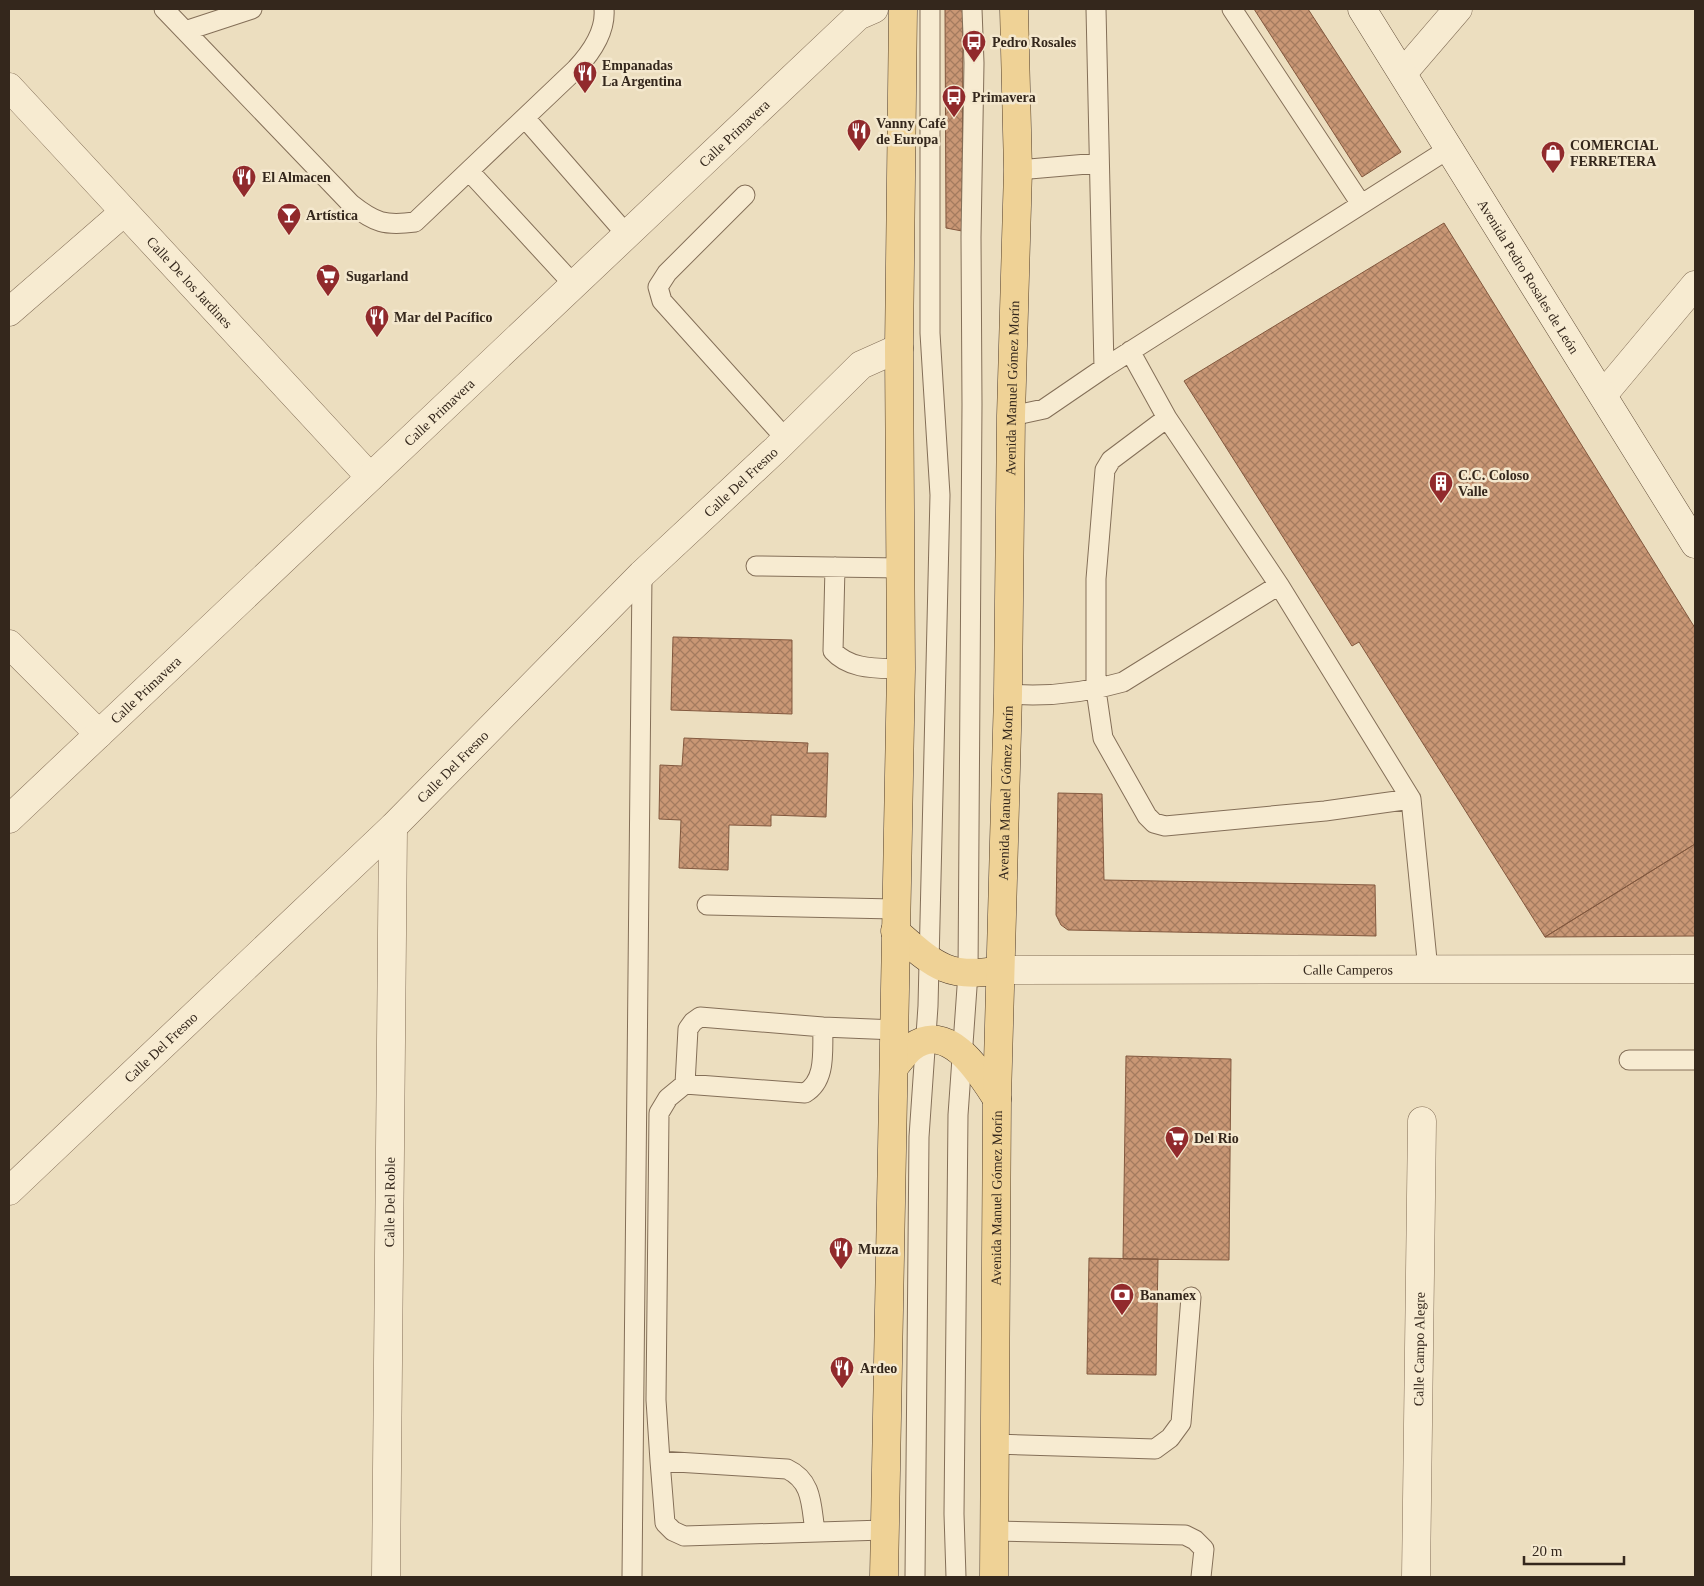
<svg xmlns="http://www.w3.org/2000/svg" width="1704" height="1586" font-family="'Times New Roman',serif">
  <defs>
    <pattern id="building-cross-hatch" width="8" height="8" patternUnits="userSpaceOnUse" patternTransform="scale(1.25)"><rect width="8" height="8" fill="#c99775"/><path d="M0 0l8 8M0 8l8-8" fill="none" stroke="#a47b5f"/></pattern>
  </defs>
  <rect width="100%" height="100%" fill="#ecdebf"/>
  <path fill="url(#building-cross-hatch)" stroke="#82583e" d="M945,9H963L962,231L946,228Z
    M1254,9H1308L1401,152L1362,177Z
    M1444,223L1695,628V844L1545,937L1359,642L1352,646L1184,381Z
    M673,637L792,640V714L671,710Z
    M684,738L808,743L807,753H828L826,817L771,815V826L729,825L728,870L679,868L681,820L659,819L660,765L682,766Z
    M1058,793L1102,794L1104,880L1375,885L1376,936L1068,930L1061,925L1056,915Z
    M1695,844V936L1545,937Z
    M1126,1056L1231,1059L1229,1260L1123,1259Z
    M1089,1258L1158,1259L1156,1375L1087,1374Z"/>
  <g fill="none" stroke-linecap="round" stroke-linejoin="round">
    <defs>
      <path id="service" d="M164,9L351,204C375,223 385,226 415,222L576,69C591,53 606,32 604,9
        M1096,9L1104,368
        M1232,9L1361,204
        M185,31L252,9
        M525,118L627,235
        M1018,170L1099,163
        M469,171L574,285
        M745,195L667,273L658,287L662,301L786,439
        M1130,351L1167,418L1279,585L1411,799L1428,970
        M1011,416L1044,409L1104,368L1450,148
        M1167,418L1111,460L1105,470L1096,579V690L1103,738L1147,816L1154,823L1165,826L1325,811L1411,799
        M756,566L901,568
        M835,567L833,651C850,670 877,668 901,669
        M1008,694C1047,697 1085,693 1123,682L1279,585
        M707,905L895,909
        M1629,1060H1695
        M685,1084L688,1029L693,1022L700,1017L823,1027L896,1030
        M995,1444L1155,1449L1170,1438L1181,1423L1191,1297
        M660,1461L656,1400L659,1113L668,1098L685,1084L805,1093C827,1080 822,1050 823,1027
        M815,1531C811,1506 813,1481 787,1469L660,1461L665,1523L673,1531L684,1536L884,1530
        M994,1531L1185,1535L1195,1540L1204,1549L1201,1577
        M632,1577L642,574
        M915,1577L919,1137L928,1006L940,495L930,333V9
        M956,1577L954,1514L958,1115L968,973L972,404L971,237L974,63L972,9"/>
      <g id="minor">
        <path d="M1403,73L1458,9"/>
        <path id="s1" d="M9,87L370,477"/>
        <path d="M9,312L124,212"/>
        <path d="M1603,395L1695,285"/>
        <path d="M9,644L99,734"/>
        <path id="s2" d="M1000,970L1695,969"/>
        <path id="s3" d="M9,1191L393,827L642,574L776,449L861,365L899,348"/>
        <path id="s4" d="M386,1577L393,827"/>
        <path id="s5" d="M1416,1577L1422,1121"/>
      </g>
      <g id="tertiary">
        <path id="s6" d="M9,819L858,16L874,9"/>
      </g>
      <g id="secondary">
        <path id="s7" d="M1362,9L1695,544"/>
      </g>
      <g id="primary">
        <path d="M895,931C933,964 947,980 1000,970"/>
        <path d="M894,1067C900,1061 905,1052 912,1047C949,1020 980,1073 997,1099"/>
        <path d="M884,1577L901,669L899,348L903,9"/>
        <path id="s8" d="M994,1577L997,1099L1008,694L1011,416L1018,170L1014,9"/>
      </g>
    </defs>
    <use href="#service" stroke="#846f58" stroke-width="21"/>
    <use href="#minor" stroke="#846f58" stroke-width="29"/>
    <use href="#tertiary" stroke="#846f58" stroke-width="29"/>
    <use href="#secondary" stroke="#65503b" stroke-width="29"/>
    <use href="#primary" stroke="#513d2c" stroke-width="29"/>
    <use href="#service" stroke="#f7ebd1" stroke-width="19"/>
    <use href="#minor" stroke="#f7ebd1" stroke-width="28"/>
    <use href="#tertiary" stroke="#f7ebd1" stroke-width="28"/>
    <use href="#secondary" stroke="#f7ebd1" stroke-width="28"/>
    <use href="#primary" stroke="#efd296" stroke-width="28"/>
  </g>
  <defs>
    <symbol id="bus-pin" viewBox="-11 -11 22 30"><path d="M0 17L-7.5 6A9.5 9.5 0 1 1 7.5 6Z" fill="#912a2c" stroke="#f4e8ce"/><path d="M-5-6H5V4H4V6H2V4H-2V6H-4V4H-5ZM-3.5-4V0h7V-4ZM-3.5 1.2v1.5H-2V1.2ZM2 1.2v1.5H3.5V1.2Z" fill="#fff"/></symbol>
    <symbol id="restaurant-pin" viewBox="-11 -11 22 30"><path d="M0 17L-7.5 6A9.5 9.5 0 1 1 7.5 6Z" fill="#912a2c" stroke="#f4e8ce"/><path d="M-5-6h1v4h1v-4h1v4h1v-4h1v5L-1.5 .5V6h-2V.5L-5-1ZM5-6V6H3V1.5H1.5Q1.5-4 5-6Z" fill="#fff"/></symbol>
    <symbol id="shop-pin" viewBox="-11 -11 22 30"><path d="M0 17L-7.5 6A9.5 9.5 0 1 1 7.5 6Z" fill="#912a2c" stroke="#f4e8ce"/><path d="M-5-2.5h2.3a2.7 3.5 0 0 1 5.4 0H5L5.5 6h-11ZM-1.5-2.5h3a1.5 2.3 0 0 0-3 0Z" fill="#fff"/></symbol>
    <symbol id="bar-pin" viewBox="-11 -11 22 30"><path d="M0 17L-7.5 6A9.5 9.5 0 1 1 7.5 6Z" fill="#912a2c" stroke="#f4e8ce"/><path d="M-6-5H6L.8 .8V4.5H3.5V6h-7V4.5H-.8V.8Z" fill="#fff"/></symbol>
    <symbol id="supermarket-pin" viewBox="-11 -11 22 30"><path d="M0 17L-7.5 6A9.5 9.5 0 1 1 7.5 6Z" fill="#912a2c" stroke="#f4e8ce"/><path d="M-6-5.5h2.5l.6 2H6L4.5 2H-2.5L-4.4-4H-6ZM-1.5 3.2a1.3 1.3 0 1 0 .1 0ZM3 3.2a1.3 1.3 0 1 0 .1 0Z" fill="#fff"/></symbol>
    <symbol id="building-pin" viewBox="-11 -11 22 30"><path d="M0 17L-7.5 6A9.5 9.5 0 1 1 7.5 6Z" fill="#912a2c" stroke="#f4e8ce"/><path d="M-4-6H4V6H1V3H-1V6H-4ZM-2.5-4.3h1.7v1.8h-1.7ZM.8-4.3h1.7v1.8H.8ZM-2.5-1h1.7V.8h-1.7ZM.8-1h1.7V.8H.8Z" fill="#fff"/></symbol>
    <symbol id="bank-pin" viewBox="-11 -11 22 30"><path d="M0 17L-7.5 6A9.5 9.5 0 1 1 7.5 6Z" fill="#912a2c" stroke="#f4e8ce"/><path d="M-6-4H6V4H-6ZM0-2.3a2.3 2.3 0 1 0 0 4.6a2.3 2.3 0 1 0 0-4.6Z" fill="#fff"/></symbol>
  </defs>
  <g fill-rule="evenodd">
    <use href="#bus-pin" x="960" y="28" width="28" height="38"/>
    <use href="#restaurant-pin" x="571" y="59" width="28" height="38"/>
    <use href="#bus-pin" x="940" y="83" width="28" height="38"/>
    <use href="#restaurant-pin" x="845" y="117" width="28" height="38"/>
    <use href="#shop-pin" x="1539" y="139" width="28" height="38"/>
    <use href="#restaurant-pin" x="230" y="163" width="28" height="38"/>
    <use href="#bar-pin" x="275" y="201" width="28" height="38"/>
    <use href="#supermarket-pin" x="314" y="262" width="28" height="38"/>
    <use href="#restaurant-pin" x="363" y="303" width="28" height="38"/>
    <use href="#building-pin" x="1427" y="469" width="28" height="38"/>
    <use href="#supermarket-pin" x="1163" y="1124" width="28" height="38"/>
    <use href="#restaurant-pin" x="827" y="1235" width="28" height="38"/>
    <use href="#bank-pin" x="1108" y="1281" width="28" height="38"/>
    <use href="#restaurant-pin" x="828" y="1354" width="28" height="38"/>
  </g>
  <g text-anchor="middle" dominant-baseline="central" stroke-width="5" stroke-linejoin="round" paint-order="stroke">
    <g font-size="14" font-weight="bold" fill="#34271c" stroke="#f4e8ce" text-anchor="start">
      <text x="992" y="42">Pedro Rosales</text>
      <text x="602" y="65">Empanadas<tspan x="602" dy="16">La Argentina</tspan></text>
      <text x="972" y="97">Primavera</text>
      <text x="876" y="123">Vanny Café<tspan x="876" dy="16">de Europa</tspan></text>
      <text x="1570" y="145">COMERCIAL<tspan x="1570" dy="16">FERRETERA</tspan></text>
      <text x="262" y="177">El Almacen</text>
      <text x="306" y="215">Artística</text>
      <text x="346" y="276">Sugarland</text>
      <text x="394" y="317">Mar del Pacífico</text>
      <text x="1458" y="475">C.C. Coloso<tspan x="1458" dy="16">Valle</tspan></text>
      <text x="1194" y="1138">Del Rio</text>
      <text x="858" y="1249">Muzza</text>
      <text x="1140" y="1295">Banamex</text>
      <text x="860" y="1368">Ardeo</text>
    </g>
    <g font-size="14" fill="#34271c" stroke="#f4e8ce">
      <text stroke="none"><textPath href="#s6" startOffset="998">Calle Primavera</textPath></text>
      <text stroke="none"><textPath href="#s7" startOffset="315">Avenida Pedro Rosales de León</textPath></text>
      <text stroke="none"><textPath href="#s1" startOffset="266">Calle De los Jardines</textPath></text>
      <text stroke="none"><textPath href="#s8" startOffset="1189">Avenida Manuel Gómez Morín</textPath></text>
      <text stroke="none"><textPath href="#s6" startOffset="592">Calle Primavera</textPath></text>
      <text stroke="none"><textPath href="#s3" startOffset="1019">Calle Del Fresno</textPath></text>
      <text stroke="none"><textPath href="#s6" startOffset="188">Calle Primavera</textPath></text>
      <text stroke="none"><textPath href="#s3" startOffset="614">Calle Del Fresno</textPath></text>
      <text stroke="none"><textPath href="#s8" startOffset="784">Avenida Manuel Gómez Morín</textPath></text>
      <text stroke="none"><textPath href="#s2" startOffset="348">Calle Camperos</textPath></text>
      <text stroke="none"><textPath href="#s3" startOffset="209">Calle Del Fresno</textPath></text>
      <text stroke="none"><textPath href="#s8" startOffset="379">Avenida Manuel Gómez Morín</textPath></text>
      <text stroke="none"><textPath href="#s4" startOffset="375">Calle Del Roble</textPath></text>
      <text stroke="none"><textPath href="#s5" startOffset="228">Calle Campo Alegre</textPath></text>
    </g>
  </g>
  <rect width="1704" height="1586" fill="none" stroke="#34271c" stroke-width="20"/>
  <path d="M1524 1556v8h100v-8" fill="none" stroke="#34271c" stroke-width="2.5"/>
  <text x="1532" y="1556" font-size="15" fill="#34271c" stroke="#f4e8ce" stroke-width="4" paint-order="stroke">20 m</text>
</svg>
